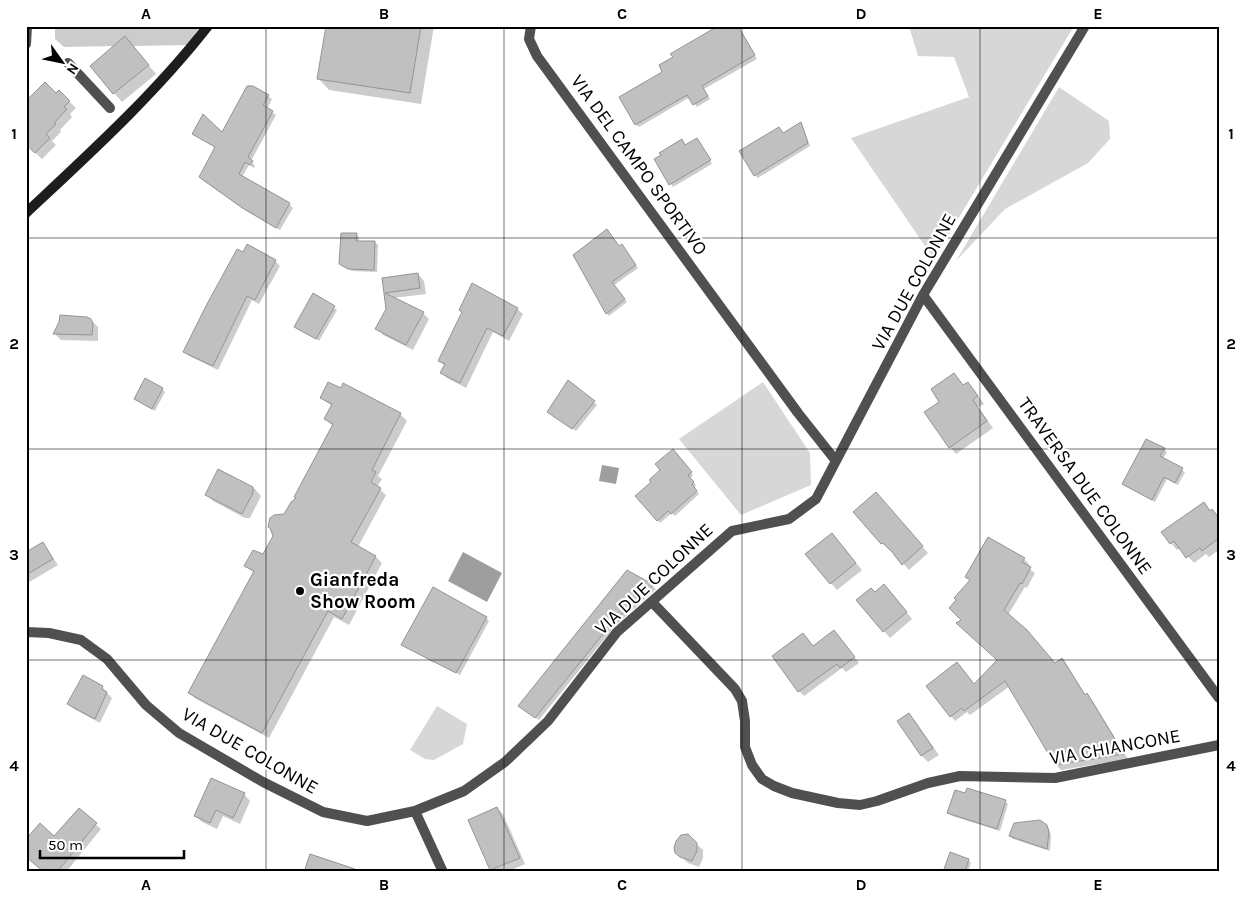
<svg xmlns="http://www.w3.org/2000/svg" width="1245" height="898" font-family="Karla,sans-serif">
  <rect width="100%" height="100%" fill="#fff"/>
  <path fill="#d7d7d7" d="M909,26H1074L934,259L851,138L969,97L954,57L918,56Z
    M1059,87L1109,121L1110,139L1088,163L1005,209L956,261Z
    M763,382L810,453L811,485L741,515L679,439Z
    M437,706L467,724L463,744L434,760L425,759L410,750Z"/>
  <path fill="#9e9e9e" d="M602,465L619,468L616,484L599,481Z
    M463,552L502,573L487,602L448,581Z"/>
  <path fill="#0003" d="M55,26H200L189,45L133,46L156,74L122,102L114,93L115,46L64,47L55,39Z
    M385,26H434L421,104L329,90L318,78Z
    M738,26L757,59L704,89L710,99L697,107L690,97L639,127L636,124L664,72L674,58Z
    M249,85L272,99L267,109L276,115L251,161L255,166L254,168L249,165L242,177L289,204L293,208L280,230L246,211L204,181L216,148L194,134H222Z
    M59,92L76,108L70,114L72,117L60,130L61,132L52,141L56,145L42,159L26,144V96L30,99L56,94Z
    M801,124L803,127L810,146L758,178L755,175L783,134Z
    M682,140L686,146L699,142L712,164L673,187L656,160Z
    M356,234L359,237V242H375L378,245L377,272L352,271L344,266Z
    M610,234L619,247L624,249L638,268L613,286L627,302L609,316L607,313Z
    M248,246L275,261L280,266L259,304L252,300L218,370L189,356L185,352Z
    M418,274L424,281L426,294L393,298L423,313L429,319L413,350L383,335L377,328L388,309L384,279Z
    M314,295L337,310L319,341L296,327Z
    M517,309L523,314L509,341L493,332L466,388L447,378L442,373L445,366L439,360L463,313Z
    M91,320L98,327V341L61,340L55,334Z
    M954,375L964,386L967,383L974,390L984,404L978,407L993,428L956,454L950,447L941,402Z
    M569,382L597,405L576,431L552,414Z
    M344,385L400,414L407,421L378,476L382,479L377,487L386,495L358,547L376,557L382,563L349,625L334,617L269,738L196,699L189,693L254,573L246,566L263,556L285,515L297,499L333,426L325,419L332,406L321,398L341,390Z
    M162,389L165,392L155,411L135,399Z
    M1164,449L1167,452L1163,459L1185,472L1178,485L1167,479L1155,502L1127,487Z
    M675,454L693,475L690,478L696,485L694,488L699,494L675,516L672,513L660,523L658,520L653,482Z
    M219,471L255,489L261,496L250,518H245L213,501L207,495Z
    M882,500L928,553L909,570L890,548L888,549L882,543Z
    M1204,504L1219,518V550L1209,557L1206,554L1194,563L1180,548L1177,550L1171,543Z
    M838,541L862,570L837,590L831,583Z
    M43,544L48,550L58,565L26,584V545L30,551Z
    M1024,559L1029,564L1027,567L1035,573L1027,588L1025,587L1008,615L1056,664L1062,660L1067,665L1086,696L1087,695L1092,700L1128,759L1061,770L1056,765L1010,686L970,715L967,712L955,721L951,716L974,685L999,660L963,627Z
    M628,571L656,589L615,626L539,720L522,708Z
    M890,592L912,619L890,638L884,631L875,593Z
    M486,618L489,621L460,675L435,661L434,663L403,645Z
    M839,637L859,663L846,672L842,668L804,696L799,691L814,647Z
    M102,687L112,698L100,723L74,709L69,704Z
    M909,715L915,721L939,755L928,762L922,756L898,722Z
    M244,794L250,801L240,824L223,816L217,829L202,822L195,815Z
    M1005,801L1008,804L1000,831L952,816L949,813Z
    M497,808L503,814L525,864L507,872H494L491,870L470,820Z
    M79,810L101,829L66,872H45L54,838Z
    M1046,826L1049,829L1051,836L1050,851L1013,839L1010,836Z
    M688,836L703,850V858L699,867L688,863L677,853Z
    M968,860L971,863L968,872H944Z"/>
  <path fill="#c0c0c0" stroke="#949494" d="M326,26H421L410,93L317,79Z
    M718,26H738L755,55L702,86L708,96L693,105L687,95L635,125L619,97L662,72L659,65L673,57L670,54Z
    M125,36L149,65L113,94L90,66Z
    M45,82L56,93L59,90L70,101L64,107L67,109L54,123L56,124L46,134L50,138L35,153L26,145V101Z
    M247,86H253L269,95L263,105L273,111L248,157L253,161L250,165L245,162L239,174L290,203L276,228L241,207L199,177L215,147L192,134L203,114L222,132Z
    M801,122L808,143L754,176L739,151L779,127L783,133Z
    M697,138L711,160L669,185L654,159L661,155L659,153L682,139L685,145Z
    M607,229L619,246L622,244L636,265L612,282L625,299L606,314L573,255Z
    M341,233H357L356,241H375L374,270L348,269L339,264Z
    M247,244L276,260L255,300L247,296L213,366L183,352L207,304L237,249L243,252Z
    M418,273L420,288L385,293L424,312L406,345L375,329L386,309L382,278Z
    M472,283L518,308L503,336L487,328L460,383L440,373L445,364L438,361L462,312L459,310Z
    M313,293L335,306L316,339L294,327Z
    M60,315L87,317L91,319L93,324L92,335L53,334L59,322Z
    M954,373L963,385L968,382L978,396L973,400L987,421L949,448L924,412L939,402L931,389Z
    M145,378L163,388L152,409L134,399Z
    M568,380L595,401L572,429L547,412Z
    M328,382L341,388L343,383L401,413L372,470L376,472L371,482L381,488L351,542L376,556L342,619L328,611L262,733L188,693L254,571L244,566L253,550L263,554L273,536L270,528L268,527L270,518L274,515L284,514L291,502L296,498L294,497L333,424L324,419L332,404L320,398Z
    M1146,439L1165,448L1160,456L1183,468L1175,483L1164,477L1152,500L1122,484Z
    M673,449L692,472L688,475L694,482L692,484L697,491L671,514L668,511L657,521L635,496L651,482L649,480L660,470L655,464Z
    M218,469L253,487V493L242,514L205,495Z
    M876,492L923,546L902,565L892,552L883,543L881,544L853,512Z
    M1204,502L1210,511L1212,509L1219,518V538L1202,551L1200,548L1186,558L1174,541L1170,544L1161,532Z
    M832,533L856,563L830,584L805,554Z
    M988,537L1025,558L1022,562L1031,567L1022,584L1020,583L1004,610L1027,630L1055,663L1062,658L1085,695L1087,693L1124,754L1055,765L1005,681L964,711L962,708L950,717L926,686L957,662L974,684L997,660L956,623L961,620L949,608L956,600L954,598L970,580L965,577Z
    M43,542L53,559L26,575V552Z
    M627,570L654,585L612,623L535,718L518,706Z
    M884,584L907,612L883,632L856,600L871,588L875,592Z
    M433,587L487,617L456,673L401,645Z
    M834,630L855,657L840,668L837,664L798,692L772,656L803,633L813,646Z
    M83,675L103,686L102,689L107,692L95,719L67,704Z
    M909,713L933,748L921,756L897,721Z
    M211,778L245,793L233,818L216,810L210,823L194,816Z
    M967,788L1006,800L997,829L947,813L955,790L965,793Z
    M497,807L520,858L490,870L468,820Z
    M79,808L97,823L57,872H44L26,857V839L40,823L54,836Z
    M1040,820L1047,825L1049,832L1047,849L1009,836L1014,823Z
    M688,834L697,843V851L692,861L680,857L675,853L674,848L676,841L681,835Z
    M950,852L969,859L965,872H943Z
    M310,854L355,869V872H304Z"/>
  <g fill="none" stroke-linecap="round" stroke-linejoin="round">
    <path stroke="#505050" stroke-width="10" d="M531,26L529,39L537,56L798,413L836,461
      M26,44L27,26
      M68,63L110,108
      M923,295L1219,698
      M652,602L735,689L742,701L745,721V747L752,765L762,779L774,786L792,793L838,803L860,805L877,801L928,783L960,776L1055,778L1219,745
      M26,632L49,633L81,640L107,659L146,705L179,733L263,782L323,812L367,821L415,811L464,791L505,762L548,721L617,632L732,531L789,519L816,499L923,295L1085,26
      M415,811L443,872"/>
    <path stroke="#1d1d1d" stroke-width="10" d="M26,213C90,153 154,95 208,26"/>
  </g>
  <path fill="none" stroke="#000" stroke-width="1" stroke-opacity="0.55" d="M266,26V872M504,26V872M742,26V872M980,26V872M26,238H1219M26,449H1219M26,660H1219"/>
  <circle fill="#000" stroke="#fff" stroke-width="2" cx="300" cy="591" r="5"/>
  <g text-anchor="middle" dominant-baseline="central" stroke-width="4.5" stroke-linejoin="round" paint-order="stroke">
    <g font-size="19" fill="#000" stroke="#fff">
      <text transform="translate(639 165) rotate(54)">VIA DEL CAMPO SPORTIVO</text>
      <text transform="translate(914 282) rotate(-61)">VIA DUE COLONNE</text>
      <text transform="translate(1085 486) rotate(54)">TRAVERSA DUE COLONNE</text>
      <text transform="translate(654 579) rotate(-43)">VIA DUE COLONNE</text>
      <text transform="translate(1115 747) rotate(-10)">VIA CHIANCONE</text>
      <text transform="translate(250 751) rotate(30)">VIA DUE COLONNE</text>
    </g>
    <g font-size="19" font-weight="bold" fill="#000" stroke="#fff" text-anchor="start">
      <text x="310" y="580">Gianfreda<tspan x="310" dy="22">Show Room</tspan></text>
    </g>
  </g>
  <rect width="1245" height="898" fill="none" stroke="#ffffff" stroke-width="55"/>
  <g transform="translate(62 62) rotate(123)" stroke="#ffffff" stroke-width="4" paint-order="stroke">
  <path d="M0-4L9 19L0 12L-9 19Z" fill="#000000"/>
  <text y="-8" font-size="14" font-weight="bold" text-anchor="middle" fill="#000000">N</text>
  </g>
  <path d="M40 850v8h144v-8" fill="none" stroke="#000000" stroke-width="2.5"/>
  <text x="48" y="850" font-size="15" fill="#000000" stroke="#ffffff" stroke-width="4" paint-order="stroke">50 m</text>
  <rect x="28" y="28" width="1190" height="842" fill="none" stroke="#000" stroke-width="2"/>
  <g font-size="16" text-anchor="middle" font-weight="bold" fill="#000">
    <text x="146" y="19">A</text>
    <text x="384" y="19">B</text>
    <text x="622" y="19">C</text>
    <text x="861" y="19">D</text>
    <text x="1098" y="19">E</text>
    <text x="14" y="139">1</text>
    <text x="1231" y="139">1</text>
    <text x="14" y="349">2</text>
    <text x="1231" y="349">2</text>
    <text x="14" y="560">3</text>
    <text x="1231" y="560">3</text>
    <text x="14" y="771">4</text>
    <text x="1231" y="771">4</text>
    <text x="146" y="890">A</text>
    <text x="384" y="890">B</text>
    <text x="622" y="890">C</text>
    <text x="861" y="890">D</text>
    <text x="1098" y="890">E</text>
  </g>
</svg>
